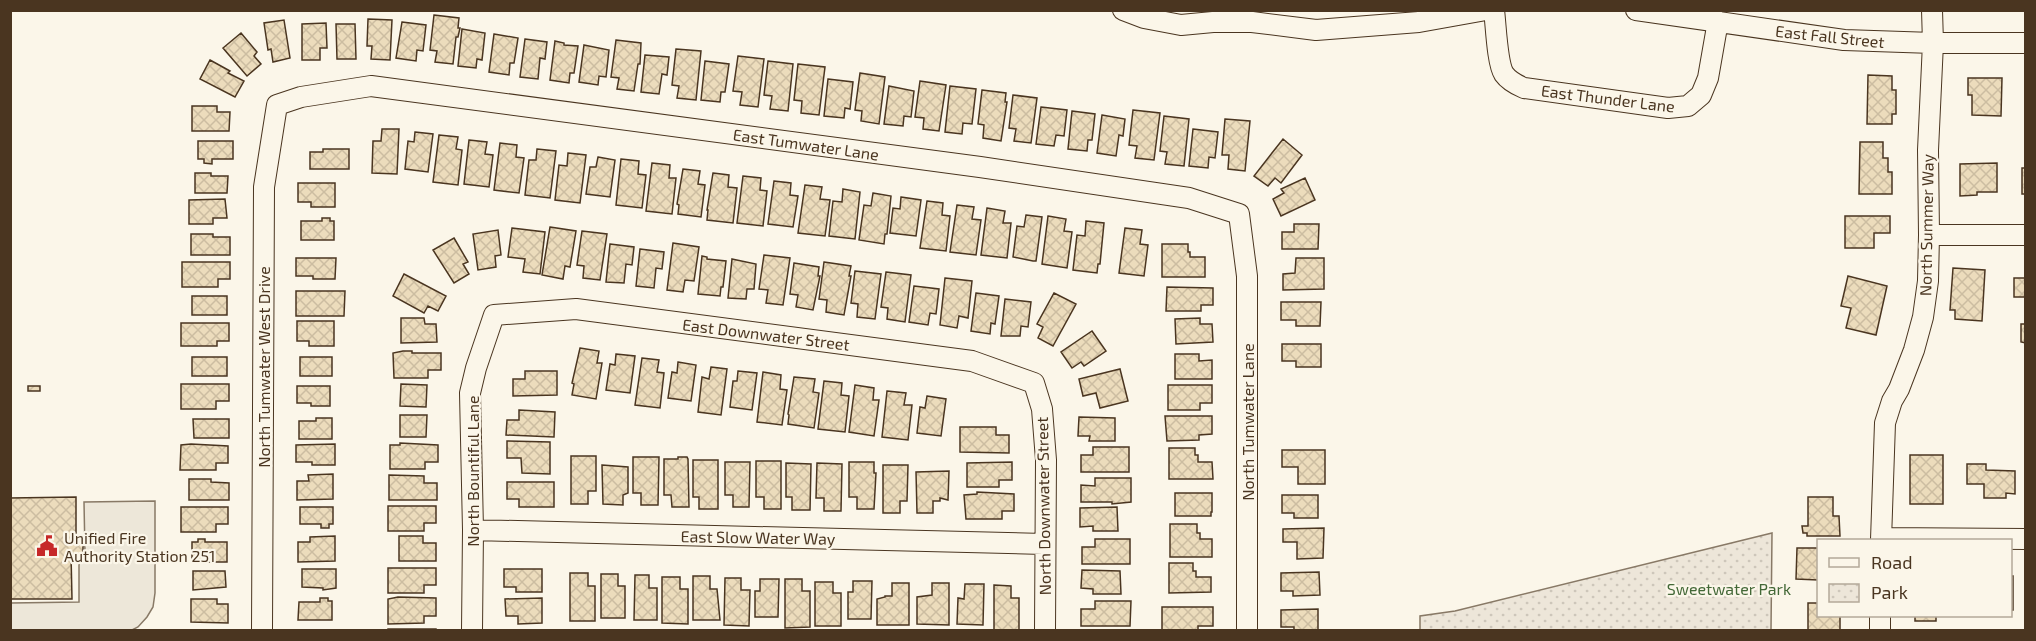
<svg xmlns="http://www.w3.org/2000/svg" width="2036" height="641" font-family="'Exo 2',sans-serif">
  <defs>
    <pattern id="park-dots" width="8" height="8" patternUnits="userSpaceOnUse" patternTransform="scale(1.5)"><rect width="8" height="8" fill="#ede6d9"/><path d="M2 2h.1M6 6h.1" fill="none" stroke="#cdc6ba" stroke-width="1.8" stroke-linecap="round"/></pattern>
    <pattern id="building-cross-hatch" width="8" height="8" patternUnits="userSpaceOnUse" patternTransform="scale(1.5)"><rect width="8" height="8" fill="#ecdcbc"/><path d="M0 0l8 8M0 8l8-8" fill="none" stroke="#ccbda1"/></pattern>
  </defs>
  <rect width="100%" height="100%" fill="#fbf6e9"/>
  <path fill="url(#park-dots)" stroke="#887966" stroke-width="1.5" d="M1772,533L1771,630H1420V616L1455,611Z"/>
  <path fill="#ede7d9" stroke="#887966" stroke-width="1.5" d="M155,501V593L153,607L147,617L138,627L132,630H11V603L79,602V555L85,554L84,502Z"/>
  <path fill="url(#building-cross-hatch)" stroke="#4a3520" stroke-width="1.5" d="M434,15L459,18L458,28H460L458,37H456L453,64L435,62L437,51L430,50Z
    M368,19L392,20L390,60L371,59L372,46H367Z
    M284,20L290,58L273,62L271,49L268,50L264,23Z
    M402,22L426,25L423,51L417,50L416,61L396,58Z
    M326,23L327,48H320V60H302V24Z
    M336,24H355L356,59H337Z
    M462,29L485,33L482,60L477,59L476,68L458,66Z
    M241,33L257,52L254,56L261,64L247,76L223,48Z
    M494,34L518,38L514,63H510L509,75L489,72Z
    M525,39L547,42L545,59L540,58L538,79L520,77Z
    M616,40L641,43L640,64H638L634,91L617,89L619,78L611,77Z
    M555,41L564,43V45L578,46L574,73H570L569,83L550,80Z
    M584,45L609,50L606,77L599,76L598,85L579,82Z
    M676,49L701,51L696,100L677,98L679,86L672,85Z
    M645,55L669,57L667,75L662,74L659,94L641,92Z
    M738,56L764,59L758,107L740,105L742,92L733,91Z
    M210,60L230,71L228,73L244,81L235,97L200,79Z
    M705,61L729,64L725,92H721L720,102L701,100Z
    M768,61L793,64L788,111L770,109L772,96L764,95Z
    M798,64L825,67L819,115L801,113L802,101L794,100Z
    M860,73L885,77L879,124L861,121L862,111L855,110Z
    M1868,75L1892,76V90H1896V114H1892V124H1867Z
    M1968,78H2002L2001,116L1972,115V95H1968Z
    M828,79L853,82L850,109L845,108L844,118L824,116Z
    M920,81L946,85L939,131L923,129L924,118L915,117Z
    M889,86L914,91L911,117L904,116L903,126L884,124Z
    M950,86L976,89L972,124L963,123L962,134L945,132Z
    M982,90L1006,93L1005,102H1007L1001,141L983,138L984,125L978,124Z
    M1013,95L1037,98L1031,143L1014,141L1016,129L1009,128Z
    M192,106H217V112H230L229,131H192Z
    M1041,107L1067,110L1064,136L1056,135L1054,146L1036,144Z
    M1133,110L1160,113L1154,160L1135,158L1137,146L1129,145Z
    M1072,111L1095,114L1092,140H1088L1087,151L1068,149Z
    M1102,115L1125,119L1123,136L1119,135L1116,156L1097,153Z
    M1164,116L1189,119L1184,166L1165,164L1167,152L1160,151Z
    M1225,119L1250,121L1245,171L1228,169L1229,155H1222Z
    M382,129H399L397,174L372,173L373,141H381Z
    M1193,129L1218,132L1215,158L1209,157L1208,168L1189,166Z
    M415,132L433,134L428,172L405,169L408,141L414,142Z
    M439,135L458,137L456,149L462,150L458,185L433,182Z
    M1283,139L1302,155L1281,183L1275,178L1268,186L1254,176Z
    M469,140L487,142L485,154L493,155L489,187L464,184Z
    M198,141H233V159H212V164L204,163V159H198Z
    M1860,142H1883V158H1888V172H1892V194H1859Z
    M500,143L517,145L516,157L524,158L519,193L494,190Z
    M323,149H349V169H310V152H323Z
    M537,149L556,151L550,198L525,195L529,160H536Z
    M568,153L586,155L580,203L555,200L559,165L567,166Z
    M598,157L615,160L610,197L586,194L590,167H596Z
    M621,159L639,161L638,174L646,175L642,208L616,205Z
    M652,163L670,165L669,178H676L672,214L646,211Z
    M1997,163V192H1977V195L1960,196V164Z
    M2022,168H2026V194H2022Z
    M683,169L700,171L698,184L705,185L701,217L678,214L679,205L677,204Z
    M195,173H211V176H228L227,193H195Z
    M713,173L729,175L728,187L737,188L733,223L707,220L708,210H707Z
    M743,176L761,178L760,190L767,191L763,226L737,223Z
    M1305,178L1315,200L1281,216L1273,199L1284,193L1281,189Z
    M774,181L791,183L790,195L798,196L793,227L768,224Z
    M298,183H335V207H311V202H298Z
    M805,185L822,187L820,199L830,200L825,236L798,233Z
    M843,189L860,192L855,239L829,236L833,201L842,202Z
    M873,193L891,196L887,234H885L884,244L859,240L864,205L871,206Z
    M901,197L921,200L916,236L890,233L893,208L900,209Z
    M225,199L227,218H213V224H189V200Z
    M927,201L943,203L942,215L950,216L946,251L920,248Z
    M957,205L974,207L972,219L981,220L976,255L950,252Z
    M987,208L1005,211L1003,223H1011L1007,258L981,255Z
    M1026,215L1042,217L1036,261H1033L1013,257L1017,226L1024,227Z
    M1048,216L1066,219L1064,231L1072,232L1067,268L1042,264Z
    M1845,216H1890V233H1874V248H1845Z
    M322,218H330V221H334V240H301V221H322Z
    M1086,221L1104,223L1100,264H1098L1097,273L1073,270L1077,235L1085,236Z
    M1294,224H1319L1318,249H1282V232H1294Z
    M550,227L576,231L570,267L565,266L563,279L542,275Z
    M512,228L545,232L540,274L523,272L525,259L508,257Z
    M1125,228L1142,230L1140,244L1148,245L1144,276L1119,273Z
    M498,230L501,255L495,256L496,267L478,270L473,234Z
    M582,231L607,234L600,280L583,278L584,266L577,265Z
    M191,234H213V237H230V255H191Z
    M454,238L468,262L463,264L469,274L454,283L433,250Z
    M673,243L699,247L694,281L685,280L683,292L667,290Z
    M610,244L634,247L632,265L626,264L624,283L606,282Z
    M1162,244H1188V252H1190V257H1205V277H1162Z
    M640,249L664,252L662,269L656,268L654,288L636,286Z
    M764,255L790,258L783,305L766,303L768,290L759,289Z
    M702,256L707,257V259L726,261L723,287H721L720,296L698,294Z
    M296,258H336L335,279H313V276H296Z
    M1296,258H1324V289L1283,290V274L1295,273Z
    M732,259L756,264L754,289H747L746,299L728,298Z
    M182,262H230V279H218V287H182Z
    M824,262L851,266L849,276H851L844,315L826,312L827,300L819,299Z
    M794,263L819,267L818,276H820L813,310L796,307L798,295L790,294Z
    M1953,268L1985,270L1982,321L1955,319V310H1950Z
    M855,271L881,274L875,319L857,317L858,304L851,303Z
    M886,272L911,275L905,322L887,319L888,308L881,307Z
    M404,274L446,296L438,311L428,306L424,313L393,296Z
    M1848,276L1887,286L1876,335L1846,328L1851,308L1841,306Z
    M945,278L972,281L968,318L959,316L957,328L940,325Z
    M2014,278H2026V297H2014Z
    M914,286L939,289L936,314L930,313L928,325L909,322Z
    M1167,287L1213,288V305H1201V311H1166Z
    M296,291H345L344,316H296Z
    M976,293L999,296L995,324L991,323L990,334L971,331Z
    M1054,293L1076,304L1053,346L1038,338L1043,327L1037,324Z
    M192,296H227V315H192Z
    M1005,299L1031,302L1028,327L1021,326L1020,336H1001Z
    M1281,302H1321L1320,326H1296V320H1281Z
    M401,318H424L425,324H436L437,342L401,343Z
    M1200,318V324H1212L1213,342L1176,344L1175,319Z
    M297,321H334V346H309V341H297Z
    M181,323H229V341H217V346H181Z
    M2021,324H2026V343L2021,342Z
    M1092,331L1106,351L1084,366L1081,362L1072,368L1061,352Z
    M1282,344H1321V367H1296V361H1282Z
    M580,348L599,351L597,363H602L596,399L572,395L574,384L572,383Z
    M403,351H412V353H441V370H428V378H394L393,353Z
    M616,354L635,356L630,393L606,390L610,364L615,365Z
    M1175,354H1199V361L1212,360V379H1175Z
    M192,357H227V376H192Z
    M300,357H332V376H300Z
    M642,358L659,360L657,372L664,373L660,408L635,405Z
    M678,362L696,365L691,401L668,398L672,372L677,373Z
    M711,367L727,369L721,415L698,412L702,377L709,379Z
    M1120,369L1128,401L1100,408L1096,393L1083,396L1079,379Z
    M525,371H557V395L513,396V379H525Z
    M738,371L757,373L752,410L730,407L733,381H737Z
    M763,372L781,375L780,389L787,390L782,425L757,422Z
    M794,377L815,379L813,392L819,393L814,428L788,424L789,415L788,414Z
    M824,381L842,383L841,395L849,396L845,432L818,429Z
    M181,384H229V401H216V409H181Z
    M401,384L427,385L426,407L400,406Z
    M855,385L874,388L873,400H879L874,436L849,432Z
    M1168,385H1212V403H1200V410H1168Z
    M28,386H40V391H28Z
    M297,386H330V406H311V403H297Z
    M887,391L906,393L904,405H912L908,440L882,437Z
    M927,396L946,399L941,436L917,433L920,407L925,408Z
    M519,410L555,412L554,437L506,435L507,420H519Z
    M400,415H427L426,437H400Z
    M1165,416H1212V434L1199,435V440L1167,441Z
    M1079,417L1115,418V441H1089L1090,436H1078Z
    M316,418H332V439H299V421H316Z
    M193,419H229V438H194Z
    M960,427H996V435H1009V453L960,452Z
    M507,441L550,442V474L522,473L521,458H507Z
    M400,443L438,445V462H425V469H390V445H400Z
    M191,444L228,446V463H216V470H180L181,445Z
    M335,444V465H312V462H296V445Z
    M1093,447H1129V472H1081V455H1093Z
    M1169,448H1195V455H1198V462H1212L1213,479H1169Z
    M1282,450H1325V484H1298V467H1282Z
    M1910,455H1943V504H1910Z
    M571,456H596V491H588V504H571Z
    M633,457H659L658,505H641V493H633Z
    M678,457H687L688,459L689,507H672L671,495H664V459H678Z
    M693,460H718V509H699V497H693Z
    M756,461H781V509H764V497H756Z
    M725,462H750L749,507H733V495H725Z
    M849,462H874V473H876L874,509H857V497H849Z
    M1012,462V480H999V487H967V463Z
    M786,463L811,464L810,510H792V497H786Z
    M817,463L842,464L841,511H824V498H816Z
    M1967,464H1986V470L2015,471V494L2006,493V498H1984V484H1967Z
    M602,465L628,467V493L623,495V505L603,504Z
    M883,465H908L907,501H900V513H883Z
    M949,471L948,500L940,498V501H933V513H917L916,472Z
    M333,474V499L297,500V481H309L308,475Z
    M389,475L424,476V483H437V500H389Z
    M1095,478H1131V502L1112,504V502H1081V485L1095,486Z
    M189,479H211V482L229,483V500H189Z
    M507,482H554V507H519V499H507Z
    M977,492L1014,494V511H1002V519H966L964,495L977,494Z
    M1175,493H1212V512H1211V516H1175Z
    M1282,495H1318V518H1294V513H1282Z
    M76,497V538H83V554H71L72,599H10V498Z
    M1808,497H1833V516H1839L1840,536H1807V533H1803L1802,526H1808Z
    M388,506H436V523H424V531H388Z
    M181,507H228V524H216V532H181Z
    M300,507H333V524H329V528H321V524H300Z
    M1117,507L1118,531H1093V526L1080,527V508Z
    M1170,524H1197V533H1200V539H1212V557H1170Z
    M1324,528L1323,558L1297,559V542H1283V529Z
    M335,536V561L298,562V542H310V537Z
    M399,536H423V543H436V561H399Z
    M198,539H205V542H227V562H192V542H198Z
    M1095,539H1130V564H1082V547H1095Z
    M1797,548H1818V580L1796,579Z
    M1169,563H1193V571H1196V577H1211V592L1169,593Z
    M388,568H436V585H424V593H388Z
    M302,569H336V588L323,590V588L302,587Z
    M504,569H542V592H516V587H504Z
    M1082,570L1120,571L1121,594H1093V589L1081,588Z
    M193,571H225L226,587L193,590Z
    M1319,572L1320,595L1293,596V591H1281V573Z
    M570,573H588V586H595V621H570Z
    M601,574H618V586H625V618H601Z
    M635,575H649V588H657V620H634Z
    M693,576H710V589H717L720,620H693Z
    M2010,576H2013V610H2010Z
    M662,577H680V589H688V624L662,623Z
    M725,578H741V590H750L749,626L724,625Z
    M760,579H779L778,617H755V591H760Z
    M785,579H802V591H810V627L785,628Z
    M853,581H872L871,619H848V592H853Z
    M815,582H833V593H841V626H815Z
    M892,583H909V625H877V599L885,597V596H892Z
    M932,583H949V625L917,624V597L932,595Z
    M965,584H984L983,625L957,624L958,598L964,599Z
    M994,585L1011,586V598H1019V630H994Z
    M398,597L436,598V616H424V623L388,624V599Z
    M320,598H328V601H332V620H298L299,602H320Z
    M542,598V623L518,624V616H506L505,599Z
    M191,599H217V604H228V623L191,622Z
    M1095,601H1131L1130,626H1081V609H1095Z
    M1808,603H1818V616H1840V630H1808Z
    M1162,607H1213V626H1198V630H1162Z
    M1318,609V630H1294V627H1281V610Z
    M1915,616H1936V621H1915Z
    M388,629H436V630H388Z"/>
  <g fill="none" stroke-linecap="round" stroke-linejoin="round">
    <defs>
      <path id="minor" d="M1123,10L1144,18L1181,25L1213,22H1252L1316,30L1419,22L1486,10
        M1494,10C1496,25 1497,63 1504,74C1509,81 1517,85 1524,88L1668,108L1688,106L1701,95L1708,78L1718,21
        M1636,10L1844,40L1933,43H2026
        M1929,235H2026
        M473,530L1044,544
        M1881,538L2026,539
        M1881,540L1885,423L1892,401L1899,389L1914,350L1923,317L1928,281L1929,235L1928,150L1933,43L1932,10
        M262,630L264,187L277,105L301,97L371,86L980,167L1189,198L1239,214L1247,276V630
        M472,630L473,530L470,393L476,368L494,315L576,309L972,361L1034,383L1042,409L1046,460L1045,630
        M1880,630V616"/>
    </defs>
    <use href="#minor" stroke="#4a3520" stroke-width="22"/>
    <use href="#minor" stroke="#fbf6e9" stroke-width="20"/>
  </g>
  <defs>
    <symbol id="civic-bare" viewBox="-9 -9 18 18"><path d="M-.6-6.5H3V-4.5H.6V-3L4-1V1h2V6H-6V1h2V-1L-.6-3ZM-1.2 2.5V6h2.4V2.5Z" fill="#c62828" stroke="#fbf6e9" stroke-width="2.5" paint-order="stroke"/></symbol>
  </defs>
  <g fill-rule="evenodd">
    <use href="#civic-bare" x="32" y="531" width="30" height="30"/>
  </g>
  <g text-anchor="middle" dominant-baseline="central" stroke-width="4.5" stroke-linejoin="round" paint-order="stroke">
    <g font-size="16" fill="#4a3520" stroke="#fbf6e9">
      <text transform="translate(1830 36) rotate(6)">East Fall Street</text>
      <text transform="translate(1608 98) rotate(7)">East Thunder Lane</text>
      <text transform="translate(806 144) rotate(8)">East Tumwater Lane</text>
      <text transform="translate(1926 225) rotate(-89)">North Summer Way</text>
      <text transform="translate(766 334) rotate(7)">East Downwater Street</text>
      <text transform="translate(263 367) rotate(-90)">North Tumwater West Drive</text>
      <text transform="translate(1247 422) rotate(-90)">North Tumwater Lane</text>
      <text transform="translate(472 471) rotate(-90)">North Bountiful Lane</text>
      <text transform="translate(1043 506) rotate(-91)">North Downwater Street</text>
      <text transform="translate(758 537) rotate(1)">East Slow Water Way</text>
    </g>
    <g font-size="16" fill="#4a3520" stroke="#fbf6e9" text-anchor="start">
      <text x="64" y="537">Unified Fire<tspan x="64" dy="18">Authority Station 251</tspan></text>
    </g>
    <g font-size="16" fill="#436837" stroke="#fbf6e9">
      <text x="1729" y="588">Sweetwater Park</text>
    </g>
  </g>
  <rect width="2036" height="641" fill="none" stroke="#4a3520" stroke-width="24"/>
  <rect x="1817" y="539" width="195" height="78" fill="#fbf6e9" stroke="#b4a999" stroke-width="1.5"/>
  <rect x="1829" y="558" width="30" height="9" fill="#fbf6e9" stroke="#b4a999" stroke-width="1.5"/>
  <text x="1871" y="569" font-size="18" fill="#4a3520">Road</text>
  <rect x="1829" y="584" width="30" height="18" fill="url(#park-dots)" stroke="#b4a999" stroke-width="1.5"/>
  <text x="1871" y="599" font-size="18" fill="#4a3520">Park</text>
</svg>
